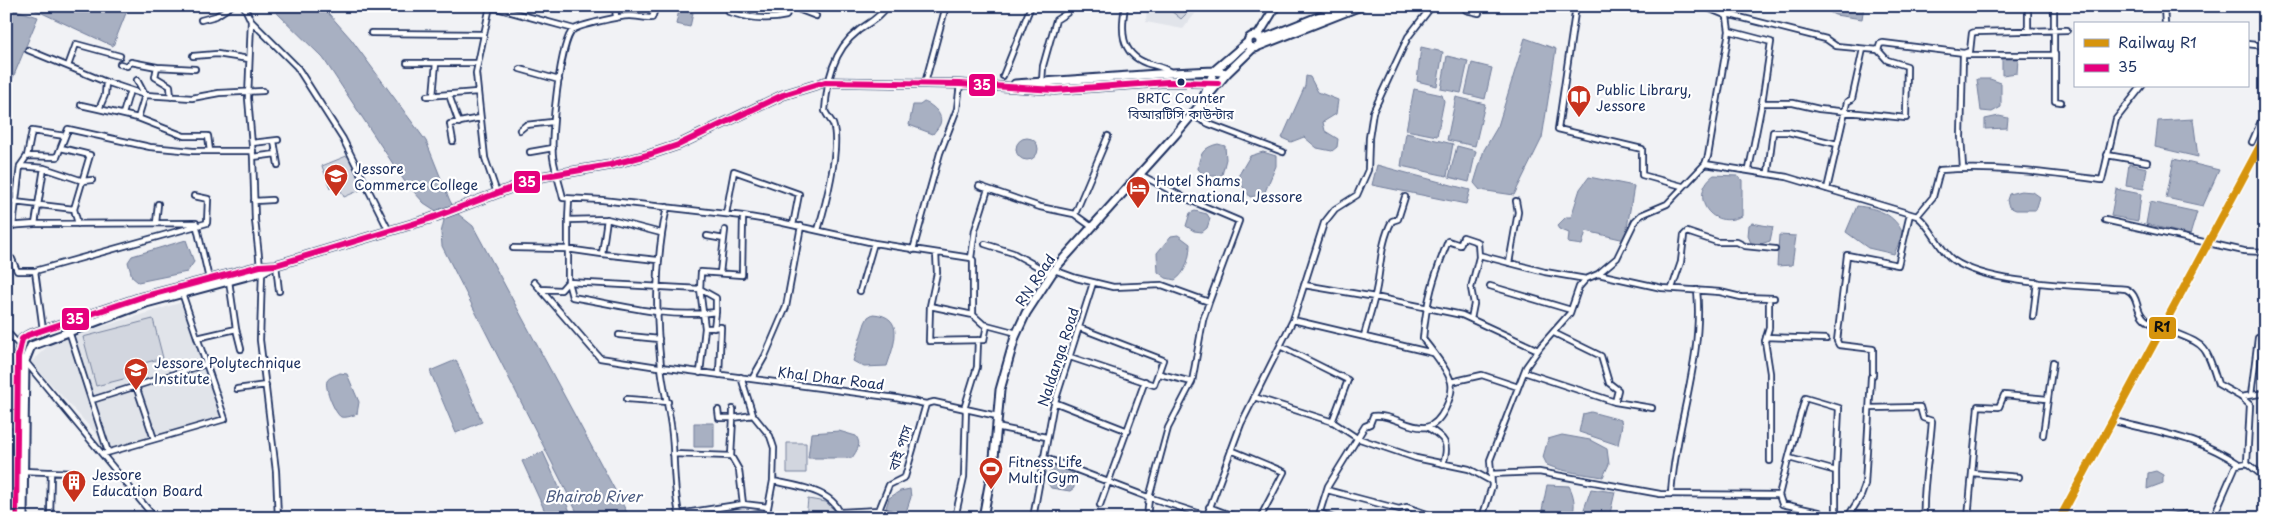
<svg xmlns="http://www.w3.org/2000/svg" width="2271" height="524" font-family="'Playpen Sans','Noto Sans Bengali',sans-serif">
  <rect width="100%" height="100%" fill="#f1f2f5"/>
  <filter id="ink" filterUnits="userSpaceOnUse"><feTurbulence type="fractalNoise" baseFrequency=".02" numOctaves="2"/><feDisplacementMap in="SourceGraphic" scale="10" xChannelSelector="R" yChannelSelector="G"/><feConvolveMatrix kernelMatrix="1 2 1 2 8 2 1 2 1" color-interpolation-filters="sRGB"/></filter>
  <g filter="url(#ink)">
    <path fill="#e1e4ea" d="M1147,6H1201L1183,29L1146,22Z
      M186,301L224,418L109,448L31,362L52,342Z"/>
    <path fill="#d2d6df" stroke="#76829e" d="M1165,6H1194L1181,19Z
      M349,155L363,189L344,197L338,184L330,188L322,166Z
      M153,319L163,358L144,363L147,373L96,386L83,337Z
      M787,443H806V473H787Z
      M808,499L826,502L835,511V518H806Z"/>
    <path fill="#a8b0c2" stroke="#707c9a" d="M124,6L128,8L113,46L29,7Z
      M270,6H322L351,39L426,141L450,201L458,214L473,226L630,518H580L442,246L441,233L444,220L441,214L424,203L405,182L323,58Z
      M1818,6H1864L1862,19L1835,15Z
      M6,7L38,17L12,80L6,77Z
      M679,10L693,13L690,27L676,24Z
      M1525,38L1556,49L1542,138L1514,195L1480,190L1474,183L1484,150L1498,126Z
      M1421,47L1443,52L1437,86L1417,81Z
      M1447,56L1468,61L1461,93L1441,89Z
      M2002,59H2018L2017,73L2002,75Z
      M1472,63L1492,68L1485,99L1465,94Z
      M1306,76L1310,77L1318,92L1338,100L1336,114L1323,122L1325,131L1338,139L1337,147L1332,151L1317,148L1304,137L1291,142L1282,138L1305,86Z
      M1977,79H1990L2001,83V107L1992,112L1981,111Z
      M1414,89L1442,95L1444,101L1437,136L1406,130Z
      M1456,97L1485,104L1475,146L1447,140Z
      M924,102C931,104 944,114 940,124C939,127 935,131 933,134L909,125L913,105H920Z
      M1999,116L2008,118L2007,128L1985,129V119Z
      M2193,119L2198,157L2155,147L2158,121Z
      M1406,133L1453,144L1447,176L1401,166Z
      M1016 149a11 11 0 1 1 22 0a11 11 0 1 1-22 0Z
      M1218,144L1225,146L1226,159L1222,175C1212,177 1205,177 1198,169C1199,154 1204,147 1218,144Z
      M1457,146L1476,151L1469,182L1449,177Z
      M1263,152L1276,156V166L1264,194L1250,197L1237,178L1250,156Z
      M2174,159L2219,170L2203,206L2166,198Z
      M2129,164L2147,168L2144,189L2126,186Z
      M1377,165L1470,190L1466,204L1372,185Z
      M1714,175L1737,176L1742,180V216C1708,232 1689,192 1714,175Z
      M1589,177L1634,186L1625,240L1586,231L1582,245L1568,243L1569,233L1559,229L1557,226L1566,217H1571L1580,189Z
      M2116,189L2141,194L2138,221L2111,216Z
      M2021,191L2033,192L2040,197L2036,210H2016L2009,207L2007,200L2009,194Z
      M2150,202L2197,212L2190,235L2146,224Z
      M1857,206C1877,208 1895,214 1903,234L1894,254L1868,248L1846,232Z
      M1195,211L1207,214L1210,219L1207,228L1202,232L1194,231L1186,226L1190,213Z
      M1752,223L1773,227L1770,241L1761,244L1751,243L1748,236L1749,225Z
      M1178,235L1190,244C1190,257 1186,273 1175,280L1166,278L1158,272L1157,253L1171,236Z
      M1779,235L1796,236L1792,265L1777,266Z
      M186,240L194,262L187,272L138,282L132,277L128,262L132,256Z
      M873,314C906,316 894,345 887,366L864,367L853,361L865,323L868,317Z
      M456,360L482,422L456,433L430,371Z
      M340,373L347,374L359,402L357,414C352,416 346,418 341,417C335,414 324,387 327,381C329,377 336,375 340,373Z
      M1591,412L1621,420L1622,425L1618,445L1579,432L1583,414Z
      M694,423H714V447H694Z
      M839,431L856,436C862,445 857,450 852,458H808L811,433Z
      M1562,435L1590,440L1607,449L1609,464L1603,477C1585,474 1563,472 1547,465L1543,457L1548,439Z
      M543,452L573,518H548L522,461Z
      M1058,466L1074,474V488L1070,491L1051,488L1047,482L1051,468Z
      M2156,471L2163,475V483L2147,489L2148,473Z
      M1547,485L1569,486C1574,495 1576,506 1572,516L1542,510Z
      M910,489L911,497L905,515L885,511L889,498L900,491Z
      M1591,489L1615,492L1609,518L1582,515Z"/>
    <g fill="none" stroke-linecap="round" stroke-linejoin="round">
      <defs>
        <path id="minor" d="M244,6L251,21L248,98L253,157L255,220L260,266
          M489,6L574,29
          M490,6L476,73L485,158L497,193
          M615,6L616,17
          M656,6L652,18C644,18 637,16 629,16C621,16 579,25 573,30C560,40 550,139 553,157C555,171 560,185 563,198L602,200L743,216L779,222L874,243L971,258L973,260V315L983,324L1017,333
          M790,6L816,16
          M1125,6C1121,30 1120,53 1146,63C1155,66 1164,67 1172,73
          M1464,6L1466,10L1479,13L1481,6
          M1559,6L1576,9
          M1576,6L1558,129L1642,149V175L1682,186
          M2164,6L2165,24
          M2263,6L2264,44
          M729,12C748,18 766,21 786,16L789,6
          M1723,13L1826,39L1836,46L1878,50L1887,60L1907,66L1906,118L1819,109L1793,103H1762L1771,42L1729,31
          M201,20L216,16L231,6
          M251,21L297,67L343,139L389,231
          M2028,31V7
          M371,33L483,34
          M2247,44L2265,46
          M28,50L106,82L145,95L192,98L219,93L263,91
          M1878,50L1880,44L1883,43L1964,53L1970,51L1972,33L1975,32L2067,30
          M2055,54V101L2061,102
          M193,56L217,54L249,59
          M407,63H477
          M120,64L127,66L131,62L157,67L155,77L170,86L171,97
          M68,66L76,44L120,56
          M157,67L195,69
          M520,69L559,80
          M1003,76L1031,6
          M137,80L145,95L138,118
          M106,82L105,95L99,109L138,118L184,136H208L210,151
          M1042,82L1043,66L1056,20L1067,13L1069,6
          M925,83L946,6
          M449,95L459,123
          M427,96L477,92
          M433,96L436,63
          M81,105L99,109
          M123,114L130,90
          M1191,115L1209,124L1283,152
          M520,130L526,125L552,122
          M274,141L278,165
          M453,141L450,124L480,118
          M2252,142L2265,112
          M252,143L278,140
          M61,148L90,155L74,209
          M530,152L553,148
          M2107,155L2147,162
          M27,156L32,131L65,136
          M253,157L276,154
          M1705,164L1787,177L1917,216C1933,228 1938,249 1953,260C1991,286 2080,285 2126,289C2139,295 2135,308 2143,317C2147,323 2157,326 2163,328C2205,346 2204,339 2218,384L2241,397L2250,405L2247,463
          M20,166L44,168L83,181L92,180
          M1963,168L1961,137L1963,55H2054V6
          M1749,169L1762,103
          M1768,172L1773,132H1788L1837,144
          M979,186L1040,207L1074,214L1092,227
          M1827,189L1845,111L1847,102L1852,99L1863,49
          M569,199L568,220L607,219L661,233
          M6,201L74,209L78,224
          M254,201L272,200
          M667,207C655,260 655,312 661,366C663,389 670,411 672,434C675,462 673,491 680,518
          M726,214L734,171L799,194L793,225
          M1075,214L1108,136
          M1917,216L1933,197L1940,170C1995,166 2047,173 2102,180L2116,119L2142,86
          M607,219L602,254L657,260
          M568,220V282L572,297C619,305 668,319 716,312V298L700,289
          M2105,220L2244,251L2265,252
          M156,223L158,204
          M35,224L196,223L209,279
          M6,226L35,224L44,168
          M13,226L20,166L27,156L57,157L68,129L150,147L193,151H253
          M818,230C825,207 841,147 833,124C831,120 827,116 825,111C827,81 833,50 858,31C868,23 880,18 887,6
          M707,236L724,239
          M985,244L1013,253L1051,274
          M513,248L567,249L602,254
          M913,250L940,153L957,109L960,84
          M936,253L937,273L930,306L929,341L984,340L987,325
          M1479,255L1545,272L1586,279
          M6,257L12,259L17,271H35
          M971,258L975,230L988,189
          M1509,263L1518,212L1516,201
          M276,265L279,291
          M1054,270L1076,278L1113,287L1162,285L1209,302L1239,221L1185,198L1139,174
          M262,272L260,340L276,471L278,518
          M720,273L725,230
          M1598,274L1662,288L1720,292L1741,297L1774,298
          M534,282L600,358L658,367
          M1304,285L1375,297L1462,315L1538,350
          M1490,286L1571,310
          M1672,288L1681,262L1684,235L1687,232L1717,242H1737L1745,246L1775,249
          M540,289L561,290L568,282L700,289L701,272L742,275L743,216
          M860,291L874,243
          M1769,298V328L1765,341L1770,373V461
          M930,306L973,315
          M2033,317L2037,282
          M1293,320L1433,353
          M705,328L721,327L719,375
          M714,328L716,312
          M236,329L241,349
          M43,330L35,271L207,223L208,199L194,196
          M6,331L20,346
          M69,331L108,452
          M1554,333L1601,356L1609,383L1618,390L1615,402
          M619,335L659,339
          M1364,336C1368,320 1374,303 1377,286C1381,264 1381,241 1392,221L1398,219L1405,197
          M1766,337L1826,339
          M197,338L236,329L229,281
          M1280,346L1348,380L1332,422
          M1070,357L1154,385L1163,360L1080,328
          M25,361L155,518
          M661,367L896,398L926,404L934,402L997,416
          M1524,372L1615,402L1652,408
          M700,373L705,328L700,289
          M1160,374L1192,382
          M1873,375V349L1839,345L1837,341L1847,255L1898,265L1910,214
          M741,377L753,415L770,436L774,448L773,481L766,518
          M752,379L765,356L786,307L801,226
          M1451,382L1482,375L1518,387
          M136,386L154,439
          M237,389L266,385
          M2251,395L2258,338
          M1254,397L1333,422L1357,438L1416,458L1469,469L1491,481
          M2241,397L2265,393
          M627,399L668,402
          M92,400L206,364
          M1054,402L1128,431
          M1870,408L1920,407L1923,418L1932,421C1930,454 1922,486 1924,518
          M964,409L977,367L978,340
          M718,410L719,418H733V409
          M2118,422C2165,434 2198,437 2239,464
          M6,425H17
          M996,427L1046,437
          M1427,427C1445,438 1450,443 1443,464
          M2043,435L2053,362
          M1231,450L1284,472L1260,518
          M103,454L225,419L182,293
          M673,454L731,456L739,470L743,504L768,507
          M731,456L733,418L753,415
          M1043,457L1145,496L1207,516
          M23,471L74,473
          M1836,471V518
          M1972,473L2019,477
          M1490,474L1539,472L1660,494L1779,495C1787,463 1796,430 1805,398L1839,408L1836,471L1789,458
          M773,481C795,486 837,490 841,518
          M1327,490L1399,509L1407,507L1438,518
          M1671,494C1675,426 1704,359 1697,290
          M1779,495L1782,504L1819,512L1818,518
          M1100,505L1145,381
          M6,506H16
          M1209,507L1238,518
          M879,510L904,518
          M840,512L879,510L889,485L905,477L926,404
          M1320,513L1333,518
          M679,514L743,504
          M50,518L51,472
          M955,518L964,477L966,409
          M1033,518L1053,408L1093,283
          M1147,518L1149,498L1168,428L1192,382L1203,320L1209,302
          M1206,518L1241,424L1293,320L1324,223L1335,209L1357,195L1368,170L1369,138L1373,112L1408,37L1432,6
          M1318,518L1328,486L1365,426L1370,424L1373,416C1393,414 1409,429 1426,427C1441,425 1454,395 1451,382C1448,370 1431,349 1423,339C1426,301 1434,276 1448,241L1460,245L1463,237L1478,242L1479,257L1471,288L1474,304L1471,319
          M1482,518L1492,486L1490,460L1526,367L1541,346L1570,313L1579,287L1586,279L1598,274L1617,258L1635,221L1641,215L1667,204L1705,164L1708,156L1729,31L1727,17L1725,15L1703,6
          M1847,518L1861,496L1865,485L1871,377
          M1968,518L1978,406L1999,407L2004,395L2047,399
          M2095,518L2096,515L2141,518
          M2165,518L2189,514L2194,518
          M2213,518L2236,465L2247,463L2265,478"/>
        <path id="highway" d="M1248 42a6 6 0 1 1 12 0a6 6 0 1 1-12 0Z
          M1257,37L1276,6
          M1260,40L1345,6
          M1259,46L1361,6
          M1015,84L1172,73L1214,71L1227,73
          M1203,99L1214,71L1248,42
          M16,518L18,357L22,339L28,335L142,297L260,266L276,265L429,219L540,177L610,165L651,154L678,145L783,95L825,82L960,84L1055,90L1168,82L1218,83
          M23,518L25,361L31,346L146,303L262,272L273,266
          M983,518L994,458L1000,390L1015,337L1026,313L1056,267L1175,135L1227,73L1253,48"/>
      </defs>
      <use href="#minor" stroke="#1b2f5e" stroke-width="8"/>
      <use href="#highway" stroke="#1b2f5e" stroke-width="11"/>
      <use href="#minor" stroke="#fff" stroke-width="4.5"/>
      <use href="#highway" stroke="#fff" stroke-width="7"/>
      <defs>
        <path id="bus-1" d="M16,518L18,357L22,339L28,335L142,297L260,266L276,265L429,219L540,177L610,165L651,154L678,145L783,95L825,82L960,84L1055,90L1168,82L1218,83"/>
      </defs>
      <use href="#bus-1" stroke="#fff" stroke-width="10"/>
      <use href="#bus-1" stroke="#e5007d" stroke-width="6"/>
      <defs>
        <path id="rail-1" d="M2060,518L2265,137"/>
      </defs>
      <use href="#rail-1" stroke="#fff" stroke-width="11"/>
      <use href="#rail-1" stroke="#d6940e" stroke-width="8"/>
    </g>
  </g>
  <defs>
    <symbol id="library-pin" viewBox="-11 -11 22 30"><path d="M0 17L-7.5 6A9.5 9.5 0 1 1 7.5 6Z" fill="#c8321e" stroke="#fff"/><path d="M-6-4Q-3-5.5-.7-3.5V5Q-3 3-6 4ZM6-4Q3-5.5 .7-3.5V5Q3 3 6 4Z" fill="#fff"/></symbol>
    <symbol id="university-pin" viewBox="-11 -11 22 30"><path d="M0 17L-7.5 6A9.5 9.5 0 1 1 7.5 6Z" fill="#c8321e" stroke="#fff"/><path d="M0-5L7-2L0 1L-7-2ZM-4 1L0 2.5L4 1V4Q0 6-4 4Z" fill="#fff"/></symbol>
    <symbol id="hotel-pin" viewBox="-11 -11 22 30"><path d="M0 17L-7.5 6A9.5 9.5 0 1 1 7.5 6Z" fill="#c8321e" stroke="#fff"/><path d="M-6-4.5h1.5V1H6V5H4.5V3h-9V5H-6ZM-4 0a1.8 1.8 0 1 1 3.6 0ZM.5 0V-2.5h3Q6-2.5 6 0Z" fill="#fff"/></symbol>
    <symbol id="stadium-pin" viewBox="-11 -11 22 30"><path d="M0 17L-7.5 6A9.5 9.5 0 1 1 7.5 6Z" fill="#c8321e" stroke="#fff"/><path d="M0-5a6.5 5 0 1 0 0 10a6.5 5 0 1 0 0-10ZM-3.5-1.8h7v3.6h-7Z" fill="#fff"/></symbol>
    <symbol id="building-pin" viewBox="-11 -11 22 30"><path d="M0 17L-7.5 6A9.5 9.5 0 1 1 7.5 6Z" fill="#c8321e" stroke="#fff"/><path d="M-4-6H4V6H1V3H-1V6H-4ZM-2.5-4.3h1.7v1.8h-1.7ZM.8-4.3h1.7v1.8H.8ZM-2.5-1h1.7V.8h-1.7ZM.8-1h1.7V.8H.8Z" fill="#fff"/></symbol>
  </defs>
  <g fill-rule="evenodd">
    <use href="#library-pin" x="1565" y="83" width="28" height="38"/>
    <use href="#university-pin" x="322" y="162" width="28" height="38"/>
    <use href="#hotel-pin" x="1124" y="174" width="28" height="38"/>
    <use href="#university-pin" x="122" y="356" width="28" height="38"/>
    <use href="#stadium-pin" x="977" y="455" width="28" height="38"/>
    <use href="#building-pin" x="60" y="468" width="28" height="38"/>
  </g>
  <circle fill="#1b2f5e" stroke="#fff" stroke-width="2" cx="1181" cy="82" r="4.5"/>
  <g text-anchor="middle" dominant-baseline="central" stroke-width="4.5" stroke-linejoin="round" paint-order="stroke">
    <g font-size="13" fill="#1b2f5e" stroke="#fff">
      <text x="1181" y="97">BRTC Counter<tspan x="1181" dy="16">বিআরটিসি কাউন্টার</tspan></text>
    </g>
    <g font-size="14" fill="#1b2f5e" stroke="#fff" text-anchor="start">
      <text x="1596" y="89">Public Library,<tspan x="1596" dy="16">Jessore</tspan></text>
      <text x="354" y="168">Jessore<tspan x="354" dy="16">Commerce College</tspan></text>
      <text x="1156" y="180">Hotel Shams<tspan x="1156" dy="16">International, Jessore</tspan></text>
      <text x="154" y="362">Jessore Polytechnique<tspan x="154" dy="16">Institute</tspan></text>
      <text x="1008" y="461">Fitness Life<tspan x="1008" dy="16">Multi Gym</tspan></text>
      <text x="92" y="474">Jessore<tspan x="92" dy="16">Education Board</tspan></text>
    </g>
    <g font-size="14" fill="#1b2f5e" stroke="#fff">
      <text transform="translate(1035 280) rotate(-56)">RN Road</text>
      <text transform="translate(1058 357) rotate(-72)">Naldanga Road</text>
      <text transform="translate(831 378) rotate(7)">Khal Dhar Road</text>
      <text transform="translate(900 448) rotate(-72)">বাই পাস</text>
    </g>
    <g font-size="15" font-style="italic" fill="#4c5c81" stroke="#fff">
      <text x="593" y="495">Bhairob River</text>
    </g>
  </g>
  <g stroke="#fff" stroke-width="2">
    <rect x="968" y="73" width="28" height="24" rx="5" fill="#e5007d"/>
    <rect x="513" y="170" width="28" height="24" rx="5" fill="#e5007d"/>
    <rect x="61" y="307" width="29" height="24" rx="5" fill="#e5007d"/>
    <rect x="2148" y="316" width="29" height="24" rx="5" fill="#d6940e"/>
  </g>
  <g font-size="14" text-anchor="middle" font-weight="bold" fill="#fff">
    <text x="982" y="90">35</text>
    <text x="527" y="187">35</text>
    <text x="75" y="324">35</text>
  </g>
  <g font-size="14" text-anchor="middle" font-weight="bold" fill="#111">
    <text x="2162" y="332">R1</text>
  </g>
  <rect width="2271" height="524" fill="none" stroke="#fff" stroke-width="25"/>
  <rect x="12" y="12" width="2246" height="499" fill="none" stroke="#1b2f5e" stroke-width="2" filter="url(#ink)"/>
  <rect x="2074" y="22" width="175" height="65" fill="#ffffff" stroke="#a4acbf"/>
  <rect x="2084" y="39" width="25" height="8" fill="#d6940e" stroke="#a4acbf"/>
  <text x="2118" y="48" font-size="15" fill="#1b2f5e">Railway R1</text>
  <rect x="2084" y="64" width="25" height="8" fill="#e5007d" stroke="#a4acbf"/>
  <text x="2118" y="72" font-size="15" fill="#1b2f5e">35</text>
</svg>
